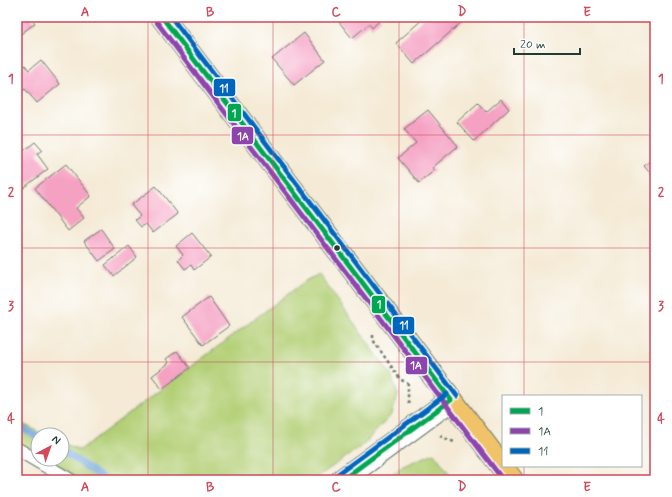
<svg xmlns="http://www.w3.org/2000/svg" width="672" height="497" font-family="Mynerve,sans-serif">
  <rect width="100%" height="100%" fill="#fff"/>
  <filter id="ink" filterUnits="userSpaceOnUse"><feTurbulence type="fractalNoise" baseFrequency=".025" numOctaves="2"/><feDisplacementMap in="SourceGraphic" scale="8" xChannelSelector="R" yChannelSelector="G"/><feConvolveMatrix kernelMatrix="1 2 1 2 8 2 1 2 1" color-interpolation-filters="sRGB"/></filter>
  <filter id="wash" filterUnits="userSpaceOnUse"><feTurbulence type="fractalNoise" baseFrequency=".012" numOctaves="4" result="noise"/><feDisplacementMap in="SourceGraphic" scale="16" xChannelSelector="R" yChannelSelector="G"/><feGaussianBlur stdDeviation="0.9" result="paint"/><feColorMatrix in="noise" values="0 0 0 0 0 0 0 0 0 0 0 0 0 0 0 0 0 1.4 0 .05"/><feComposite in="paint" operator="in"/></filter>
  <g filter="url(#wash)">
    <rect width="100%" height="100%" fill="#f4ead5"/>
    <path fill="#b2cf75" stroke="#688654" d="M319,274L391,375L398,395L392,414L362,446L313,480H80L47,459H62V443L80,450L304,282Z
      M17,421L45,435H38V454L17,443Z
      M434,453L454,480H384L403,466Z"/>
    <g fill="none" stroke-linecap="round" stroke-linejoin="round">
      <path stroke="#6fa4dc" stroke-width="7" d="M17,426L38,437
        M62,450L105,480"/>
    </g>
    <g id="blocks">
      <path fill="#f5a1c2" d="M17,17H30L35,23L17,37Z
        M335,17H380L381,19L372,28L369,24L352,38Z
        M425,17H462L464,20L414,64L396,43Z
        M304,33L325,60L294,85L272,59Z
        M41,60L60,84L37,103L25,89L17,95V71L25,65L29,70Z
        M501,99L509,109L474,141L457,122L478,103L486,112Z
        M428,110L458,146L432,168L435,170L419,183L398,158L416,143L404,129Z
        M35,142L42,150L37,154L48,169L17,193V156Z
        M655,146V179L644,166L655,157L650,151Z
        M66,164L91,196L76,208L84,218L68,231L35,188Z
        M156,186L178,214L153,233L146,224L141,227L135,220L140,216L131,205Z
        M101,229L115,249L99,261L84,241Z
        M192,233L211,257L194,270L191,265L185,269L178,260L183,255L176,246Z
        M129,246L137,257L114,276L105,265Z
        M209,297L229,326L203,345L182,317Z
        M177,351L190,368L162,389L152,376L169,363L166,359Z"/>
    </g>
  </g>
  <g filter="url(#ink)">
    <use href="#blocks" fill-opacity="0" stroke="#6a7a6c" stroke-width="1"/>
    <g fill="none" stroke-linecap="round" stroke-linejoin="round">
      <defs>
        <path id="service" d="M17,449L70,480"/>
        <path id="minor" d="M342,480L451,400"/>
        <path id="primary" d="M162,17L512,480"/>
      </defs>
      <use href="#service" stroke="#6a7a6c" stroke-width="15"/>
      <use href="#minor" stroke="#6a7a6c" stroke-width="24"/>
      <use href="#primary" stroke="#6a7a6c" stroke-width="24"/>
      <path stroke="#6a7a6c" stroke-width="2.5" stroke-dasharray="3 3" stroke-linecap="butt" d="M373,335V340L400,379L408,384V401L409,403
        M440,436L454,442"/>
      <use href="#service" stroke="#fff" stroke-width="13"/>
      <use href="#minor" stroke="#fff" stroke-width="22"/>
      <use href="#primary" stroke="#f1c369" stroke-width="22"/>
      <defs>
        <path id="bus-1" d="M162,17L451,400
          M342,480L451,400"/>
        <path id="bus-2" d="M156,21L503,480"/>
        <path id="bus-3" d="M171,17L457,396
          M338,474L447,394"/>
      </defs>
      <use href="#bus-1" stroke="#fff" stroke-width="8"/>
      <use href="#bus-2" stroke="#fff" stroke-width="8"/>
      <use href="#bus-3" stroke="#fff" stroke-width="8"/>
      <use href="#bus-1" stroke="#00a651" stroke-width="5"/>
      <use href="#bus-2" stroke="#8e44ad" stroke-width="5"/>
      <use href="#bus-3" stroke="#0065bd" stroke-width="5"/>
    </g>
  </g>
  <path fill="none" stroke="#d1495b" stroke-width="1" stroke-opacity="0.55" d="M148,17V480M273,17V480M399,17V480M524,17V396M17,135H655M17,248H655M17,362H655M524,466V480"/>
  <circle fill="#1f3d34" stroke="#fff" stroke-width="1.5" cx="337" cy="248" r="3.5"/>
  <g stroke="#fff" stroke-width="1.5">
    <rect x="213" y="78" width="23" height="19" rx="4" fill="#0065bd"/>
    <rect x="227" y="103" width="15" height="19" rx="4" fill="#00a651"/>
    <rect x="231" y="126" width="23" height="19" rx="4" fill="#8e44ad"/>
    <rect x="371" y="295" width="15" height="19" rx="4" fill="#00a651"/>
    <rect x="392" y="316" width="23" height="19" rx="4" fill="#0065bd"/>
    <rect x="405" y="356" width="23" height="19" rx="4" fill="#8e44ad"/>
  </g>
  <g font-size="11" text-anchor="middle" font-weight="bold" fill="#fff">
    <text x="224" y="92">11</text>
    <text x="234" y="117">1</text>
    <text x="243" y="140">1A</text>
    <text x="379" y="308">1</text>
    <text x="404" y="329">11</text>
    <text x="416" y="369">1A</text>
  </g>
  <rect width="672" height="497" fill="none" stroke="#fff" stroke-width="44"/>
  <rect x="502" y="395" width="140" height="72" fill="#ffffff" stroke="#a5b1ae"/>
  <rect x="510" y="408" width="20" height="6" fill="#00a651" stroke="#a5b1ae"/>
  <text x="538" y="415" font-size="12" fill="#1f3d34">1</text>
  <rect x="510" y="428" width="20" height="6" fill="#8e44ad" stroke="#a5b1ae"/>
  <text x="538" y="435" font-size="12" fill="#1f3d34">1A</text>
  <rect x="510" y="448" width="20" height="6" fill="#0065bd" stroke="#a5b1ae"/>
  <text x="538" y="455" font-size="12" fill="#1f3d34">11</text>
  <g transform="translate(50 447) rotate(41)"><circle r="19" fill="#ffffff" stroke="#a5b1ae"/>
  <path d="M0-3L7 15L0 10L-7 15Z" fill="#d1495b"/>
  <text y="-6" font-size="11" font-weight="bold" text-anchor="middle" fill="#1f3d34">N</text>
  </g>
  <path d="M514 48v6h66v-6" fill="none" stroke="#1f3d34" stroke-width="2"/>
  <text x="520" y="48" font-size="12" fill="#1f3d34" stroke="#ffffff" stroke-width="3" paint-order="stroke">20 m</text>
  <rect x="22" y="22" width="628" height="453" fill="none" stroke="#d1495b" stroke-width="1.5"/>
  <g font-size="13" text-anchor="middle" font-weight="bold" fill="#d1495b">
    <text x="85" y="16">A</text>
    <text x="210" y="16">B</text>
    <text x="336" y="16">C</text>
    <text x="462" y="16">D</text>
    <text x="587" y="16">E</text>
    <text x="11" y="83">1</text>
    <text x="661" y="83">1</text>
    <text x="11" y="196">2</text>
    <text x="661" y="196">2</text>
    <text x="11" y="310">3</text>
    <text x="661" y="310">3</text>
    <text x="11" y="423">4</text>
    <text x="661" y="423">4</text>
    <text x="85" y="491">A</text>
    <text x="210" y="491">B</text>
    <text x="336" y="491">C</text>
    <text x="462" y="491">D</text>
    <text x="587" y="491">E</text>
  </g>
</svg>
